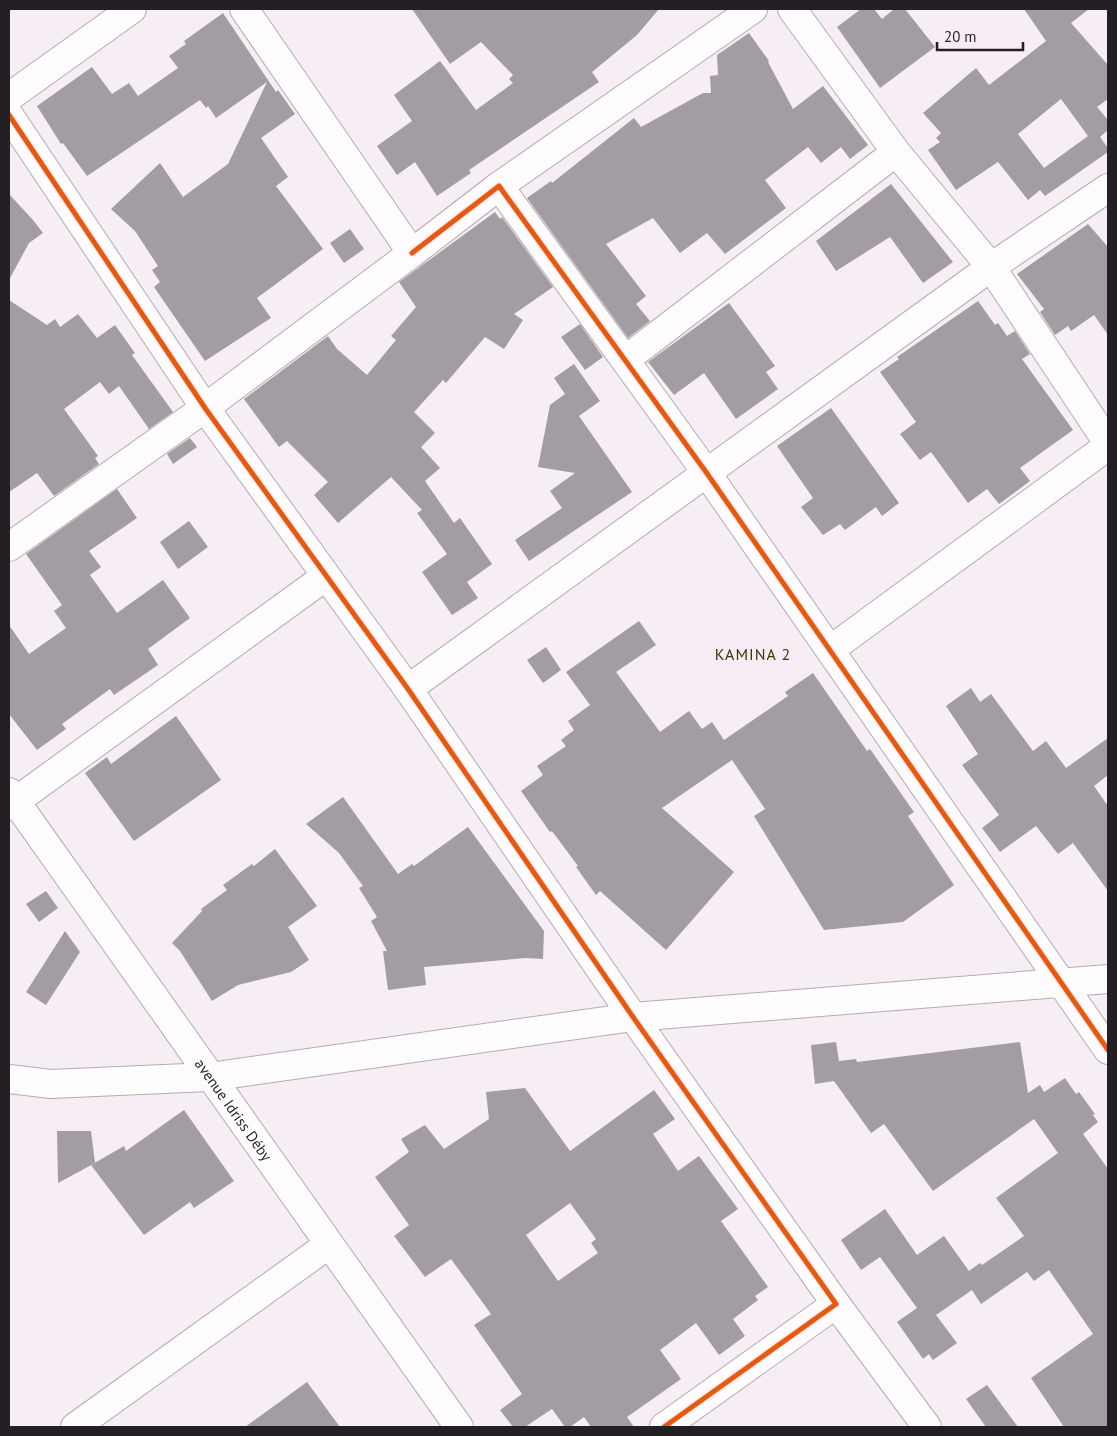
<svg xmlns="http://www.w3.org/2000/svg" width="1117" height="1436" font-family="'PT Sans',sans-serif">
  <rect width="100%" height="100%" fill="#f6eef4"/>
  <path fill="#a29da2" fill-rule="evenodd" d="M412,9H659L637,35L592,72L599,82L469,170L471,173L437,196L415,162L397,175L377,146L412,121L394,95L440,61L476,110L513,83L509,79L513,75L481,42L450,64Z
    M861,9H874L882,19L894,9H905L935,47L880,88L837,27Z
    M1024,9H1089L1071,23L1108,65V99L1097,107L1108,120V130L1100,137L1108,148V152L1045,196L1040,190L1028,200L998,162L956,190L928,150L940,142L936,138L941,133L923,113L976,68L989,85L1046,41ZM1061,99L1088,136L1044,168L1018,134Z
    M223,13L276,92L278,90L295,114L261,138L288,177L276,186L323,249L257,298L271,318L205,361L154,287L160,282L152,270L158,266L135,231L111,209L160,163L183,197L228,164L267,82L216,118L208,106L206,108L200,100L87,176L63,143L61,144L37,106L92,67L112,94L129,83L138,96L178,68L169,56L186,44L184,41Z
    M749,33L769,61L768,62L793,109L823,86L868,145L850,159L841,147L821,163L808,147L765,180L786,208L725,254L707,233L680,253L653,218L606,244L646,296L636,304L650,321L628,338L527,198L551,181L552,183L634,118L641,127L703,93H711L710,76L718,75L717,55Z
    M891,184L953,262L923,283L890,237L836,271L816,241Z
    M9,194L33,220L43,233L29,243L9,280Z
    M495,212L500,219L502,217L553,287L514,314L523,320L504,349L485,337L446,383L443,380L414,412L435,433L421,447L440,468L425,481L454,523L460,518L492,564L467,582L478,598L452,615L422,572L447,554L417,513L422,510L391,477L338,523L314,495L328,482L287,441L279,447L244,399L328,336L337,349L367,375L396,340L391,336L416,307L399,282Z
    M1088,224L1108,247V335L1094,315L1071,331L1068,326L1055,335L1040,312L1044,309L1017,274Z
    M350,229L364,249L344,263L330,243Z
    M9,300L47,325L55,319L60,327L78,314L97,338L115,325L135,353L132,355L173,412L149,429L119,386L109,394L100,382L64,409L98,456L95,458L99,464L54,496L37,473L9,492Z
    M978,301L995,325L998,323L1007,336L1015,331L1030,354L1022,359L1073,430L1020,468L1030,481L999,504L987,489L968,503L931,452L920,460L900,434L916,422L880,372L899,359L897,357Z
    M729,303L775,366L766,372L778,389L736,419L704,373L674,395L648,362Z
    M580,324L603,357L585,370L561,337Z
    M574,364L600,401L579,416L632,492L529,561L515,540L562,508L550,491L575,473L538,467L550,405L565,394L554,378Z
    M831,408L899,503L882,516L876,507L845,530L840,524L823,535L801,507L813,498L777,446Z
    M190,438L197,447L173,464L167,454Z
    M117,489L137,518L89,551L101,567L90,575L117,613L163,580L190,618L148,649L158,665L114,695L110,689L62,724L66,729L37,750L9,714V625L29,654L66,628L54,611L62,605L26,554Z
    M189,521L208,547L178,569L160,542Z
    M639,621L656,645L616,672L660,732L689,711L702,729L712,722L724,740L788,696L785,692L813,673L867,751L870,749L914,812L908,816L954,885L903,922L824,930L754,816L765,809L732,760L662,808L734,872L666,950L600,891L596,895L576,867L578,866L552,831L550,832L521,791L543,775L537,766L566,746L561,740L574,730L568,721L590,705L566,672Z
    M546,647L561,670L543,683L527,660Z
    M971,688L980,702L991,694L1033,751L1046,741L1066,768L1108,738V775L1094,786L1108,806V891L1073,843L1058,854L1036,826L1000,852L982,828L999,815L962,765L978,754L946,706Z
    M176,716L221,780L134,841L85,773L107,757L111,764Z
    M343,797L398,874L412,864L414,866L468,827L544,931L543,959L526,958L424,967L426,985L388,990L383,951H387L371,921L377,917L359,888L363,886L339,853L306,824Z
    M275,849L317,906L288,927L309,960L291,972L238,985L212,1001L180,951L172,943L202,911L201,909L227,890L223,885L252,864L254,866Z
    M46,891L58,908L39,922L26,904Z
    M65,931L80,952L46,1005L26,992Z
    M836,1042L839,1061L856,1059L857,1062L1020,1042L1028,1093L1040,1085L1044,1092L1065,1078L1076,1094L1079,1092L1095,1114L1093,1115L1098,1122L1083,1134L1108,1169V1427H1064L1031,1378L1093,1334L1049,1270L1034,1281L1027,1272L981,1304L972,1290L936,1315L957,1343L933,1360L929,1354L923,1359L897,1322L917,1308L880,1257L861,1270L841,1240L885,1209L917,1255L944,1236L969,1271L980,1263L982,1265L1024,1236L996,1198L1058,1153L1034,1119L933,1191L884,1124L871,1133L834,1081L815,1084L811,1045Z
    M525,1088L570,1151L654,1090L675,1119L653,1134L678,1171L699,1156L738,1209L721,1221L768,1287L755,1296L758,1300L733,1319L745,1336L719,1355L696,1323L660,1350L681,1379L627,1417L634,1427H591L584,1417L570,1427H565L552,1409L525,1427H513L500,1410L522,1394L474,1325L491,1314L451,1259L425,1277L394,1236L409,1225L375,1177L409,1152L401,1139L425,1125L444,1149L489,1119L486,1092ZM570,1203L596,1239L591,1243L598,1253L558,1281L526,1235Z
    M184,1110L234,1181L194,1208L190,1202L144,1235L91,1165L124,1146L126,1151Z
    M57,1131H91L95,1163L58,1183Z
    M307,1382L340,1427H245Z
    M987,1385L1018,1427H986L966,1399Z"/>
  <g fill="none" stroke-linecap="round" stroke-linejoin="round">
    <defs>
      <g id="minor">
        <path d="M792,9L896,152L991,267L1108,443"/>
        <path d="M9,97L132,9"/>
        <path d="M9,115L205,408L408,689L633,1017L836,1304L664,1427"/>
        <path d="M499,186L753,9"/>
        <path d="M412,253L499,186L706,472L1108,1050"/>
        <path d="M625,360L896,152"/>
        <path d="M9,547L205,408L412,253L244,9"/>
        <path d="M830,650L1108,446"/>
        <path d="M408,689L991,267L1108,188"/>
        <path id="s1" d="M9,792L459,1427"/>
        <path d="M9,806L325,577"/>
        <path d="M9,1079L51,1084L209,1077L633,1017L1108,979"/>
        <path d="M836,1304L927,1427"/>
        <path d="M75,1427L328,1245"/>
      </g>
    </defs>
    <use href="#minor" stroke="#b2acb1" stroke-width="30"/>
    <use href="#minor" stroke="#fefcfd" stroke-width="28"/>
    <defs>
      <path id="cycleway" d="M9,115L205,408L408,689L633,1017L836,1304L664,1427
        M412,253L499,186L706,472L1108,1050"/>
    </defs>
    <use href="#cycleway" stroke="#f9eaf7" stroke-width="8"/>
    <use href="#cycleway" stroke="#e8590c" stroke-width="5"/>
  </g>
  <g text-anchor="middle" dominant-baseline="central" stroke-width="5" stroke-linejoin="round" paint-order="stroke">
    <g font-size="15" fill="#241f24" stroke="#f9eaf7">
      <text stroke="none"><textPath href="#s1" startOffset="389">avenue Idriss Déby</textPath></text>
    </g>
    <g font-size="16" letter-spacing="1" fill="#313c00" stroke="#f9eaf7">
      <text x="753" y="654">KAMINA 2</text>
    </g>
  </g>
  <rect width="1117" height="1436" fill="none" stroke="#241f24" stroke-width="20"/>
  <path d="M937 42v8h86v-8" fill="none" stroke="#241f24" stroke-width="2.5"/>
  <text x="944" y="42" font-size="15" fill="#241f24" stroke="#f9eaf7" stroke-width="4" paint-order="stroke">20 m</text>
</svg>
